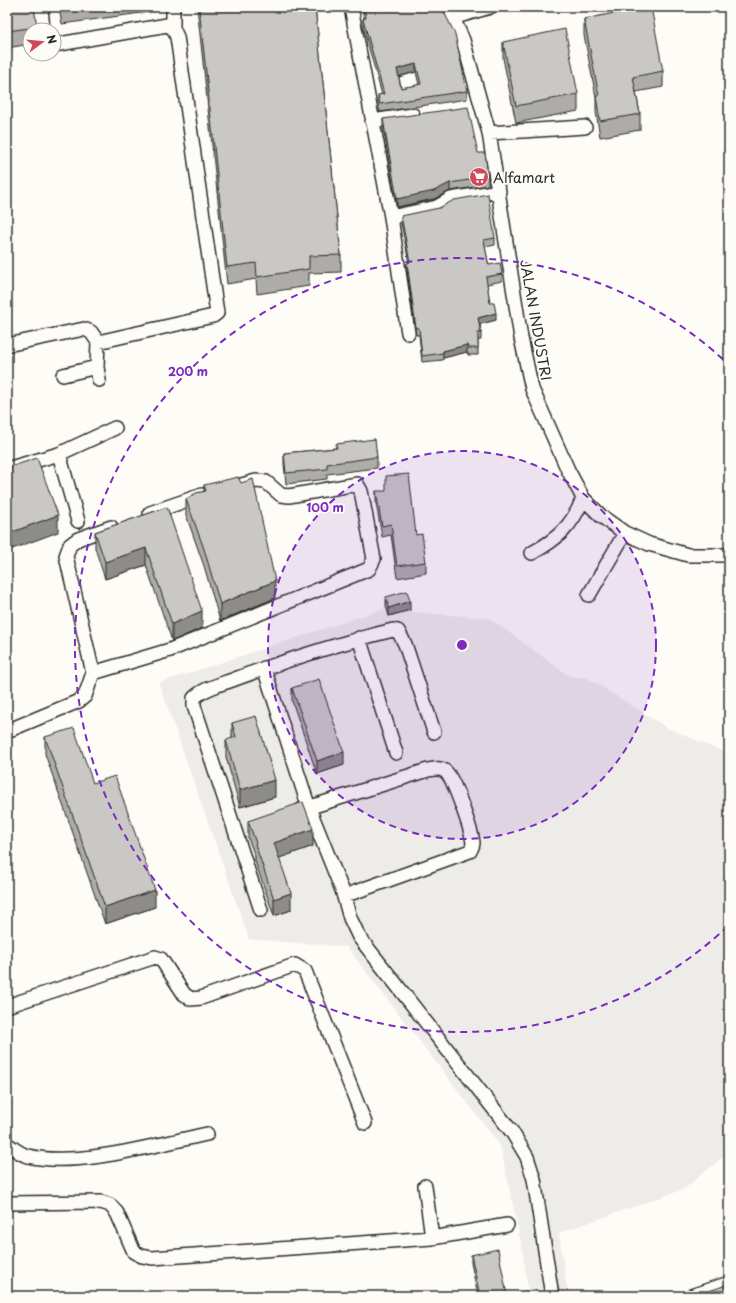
<svg xmlns="http://www.w3.org/2000/svg" width="736" height="1303" font-family="'Playpen Sans',sans-serif">
  <rect width="100%" height="100%" fill="#fdfcf7"/>
  <filter id="ink" filterUnits="userSpaceOnUse"><feTurbulence type="fractalNoise" baseFrequency=".025" numOctaves="2"/><feDisplacementMap in="SourceGraphic" scale="8" xChannelSelector="R" yChannelSelector="G"/><feConvolveMatrix kernelMatrix="1 2 1 2 8 2 1 2 1" color-interpolation-filters="sRGB"/></filter>
  <g filter="url(#ink)">
    <path fill="#edece8" d="M408,601L413,612L489,618L571,677H586L667,728L729,754V1152L684,1189L559,1233L568,1296H529L522,1247L500,1145L347,947L249,939L159,683Z"/>
    <g fill="none" stroke-linecap="round" stroke-linejoin="round">
      <defs>
        <path id="minor" d="M41,7L43,30
          M351,7L391,217L408,333
          M448,7L463,40L489,133L521,338L532,389L568,470L583,498L601,516L625,533L649,544L688,555H729
          M452,18L490,7
          M173,28V7
          M372,121L413,115
          M489,133L585,127
          M391,217L437,207L451,199L499,191
          M98,342L97,367L99,380
          M7,345L84,329L91,332L98,342L213,316L217,313L177,37L173,28L167,25L54,45
          M63,375L97,367
          M59,454L78,521
          M7,469L59,454L115,428
          M150,513L202,495
          M532,553C558,539 573,525 583,498
          M589,595L625,533
          M359,638L396,753
          M264,668L309,808L342,890L350,918L359,937L512,1132L527,1157L534,1179L552,1296
          M93,673L66,556L70,545L78,539L111,527
          M7,731L79,701L85,696L93,673L170,650L369,569L374,559L361,491L357,484L289,496L281,495L266,482L256,481L238,486
          M301,810L428,770C434,769 441,767 446,772C454,779 472,832 473,843C473,846 471,849 470,851L344,896
          M261,910L194,706V698C204,688 222,684 235,679C287,660 340,643 393,630L398,631L405,644L434,732
          M7,1006L155,957L161,959L184,994L191,999L201,998L289,967L295,965L305,971L365,1123
          M7,1144C13,1148 21,1155 28,1156C76,1168 159,1144 207,1134
          M425,1186L432,1238
          M7,1203L101,1202L110,1205L117,1213L134,1252L142,1256L152,1258L432,1238L507,1225
          M691,1296L729,1283"/>
      </defs>
      <use href="#minor" stroke="#2b2b2b" stroke-width="16"/>
      <use href="#minor" stroke="#fdfcf7" stroke-width="13"/>
    </g>
    <path fill="#adaca9" stroke="#2b2b2b" fill-rule="evenodd" d="M7,7L37,27V30H30V44L7,48Z
      M59,7H148V12L62,24Z
      M197,7H315L341,255V272L309,273V286L257,294L256,279L227,284Z
      M362,7H443L467,91V99L380,112L378,104V95H382L363,27V19H364ZM416,72L419,85L401,88L399,77Z
      M584,19L663,71V87L636,92L640,114V130L600,137L596,112V97L584,35Z
      M503,42L578,94V111L516,123L503,58Z
      M383,119L478,153L488,177V185L450,191L434,199L397,207L383,127Z
      M401,216L495,238V245L485,247L488,262L489,265L502,274V281L487,284L490,303L496,320L480,324L481,333V340H478V355H468L467,352L443,358V360L422,362L419,335H416L407,270V263H409L401,223Z
      M336,444L377,457V468L327,474V479L286,484L284,464V453L336,448Z
      M204,485L275,598L220,621L204,566L186,515V499L204,491Z
      M376,491L416,535L426,562V573L397,578L391,535L382,537L376,503Z
      M167,507L202,628L172,641L146,565L105,579L95,548V532Z
      M386,597L410,610L389,616L386,606Z
      M292,688L344,765L317,774L292,701Z
      M232,723L275,797L240,807L226,757V740L232,739Z
      M45,737L93,783L155,907L105,924L45,754Z
      M248,821L313,846L279,858L291,910L274,916L255,861V856L248,838Z
      M471,1255L507,1295L528,1296H478L471,1263Z"/>
    <path fill="#8d8c89" stroke="#2b2b2b" d="M416,64V72L397,77V69Z
      M450,183V191L434,199L397,207V199Z
      M496,313V320L478,325V318Z
      M467,345V352L443,358V351Z
      M58,515V532L7,551V534Z
      M146,548V565L105,579V562Z
      M275,581V598L220,621V604Z
      M410,601V610L389,616V608Z
      M202,611V628L172,641V624Z
      M344,752V765L317,774V761Z
      M275,780V797L240,807V790Z
      M313,829V846L274,860V843Z
      M155,890V907L105,924V907Z
      M291,893V910L274,916V899Z
      M7,939H8V956H7Z"/>
    <path fill="#c9c8c4" stroke="#2b2b2b" fill-rule="evenodd" d="M7,7H34L37,27L7,31Z
      M199,7H315L341,255L309,256V269L257,277L256,263L227,267Z
      M364,7H443L444,12L455,34L467,91L380,104L378,95L384,94L363,19L366,18ZM416,64L421,84L401,88L397,69Z
      M646,7H651L663,71L633,77L640,114L600,121L596,96H599L584,19Z
      M565,29L578,94L516,106L503,42Z
      M468,107L478,153H485L488,177L450,183L434,191L397,199L383,119Z
      M488,194L495,238L484,240L488,262L489,265L500,263L502,274L486,277L490,303H494L496,313L478,318L481,333H478V348H468L467,345L443,351V353L422,356L419,328H416L407,263L410,262L401,216L439,208L454,200Z
      M375,439L377,457L327,464V469L286,473L284,453L337,448L336,444Z
      M37,458L58,515L7,534V468Z
      M409,474L416,535L422,534L426,562L397,566L391,524L382,526L376,491H386V476Z
      M238,477L241,483L253,479L275,581L220,604L204,549L186,499L196,493L206,491L204,485Z
      M167,507L202,611L172,624L146,548L105,562L95,532Z
      M407,591L410,601L389,608L386,597Z
      M319,679L344,752L317,761L292,688Z
      M256,716L275,780L240,790L226,740L236,737L232,723Z
      M74,728L93,783L115,776L155,890L105,907L45,737Z
      M303,802L313,829L274,843L291,893L274,899L255,844L256,843L248,821Z
      M498,1249L507,1295L527,1291L528,1296H480L471,1255Z
      M729,1284V1296H695Z"/>
  </g>
  <circle cx="462" cy="645" r="194" fill="#7b2cbf" fill-opacity=".12"/>
  <g fill="none" stroke="#7b2cbf" stroke-width="2" stroke-dasharray="7 5">
    <circle cx="462" cy="645" r="194"/>
    <path d="M728 926A387 387 0 1 1 728 364"/>
  </g>
  <defs>
    <symbol id="supermarket-disc" viewBox="-11 -11 22 22"><circle r="9.5" fill="#d1495b" stroke="#fdfcf7"/><path d="M-6-5.5h2.5l.6 2H6L4.5 2H-2.5L-4.4-4H-6ZM-1.5 3.2a1.3 1.3 0 1 0 .1 0ZM3 3.2a1.3 1.3 0 1 0 .1 0Z" fill="#fff"/></symbol>
  </defs>
  <g fill-rule="evenodd">
    <use href="#supermarket-disc" x="468" y="166" width="22" height="22"/>
  </g>
  <g text-anchor="middle" dominant-baseline="central" stroke-width="3.5" stroke-linejoin="round" paint-order="stroke">
    <g font-size="14" fill="#2b2b2b" stroke="#fdfcf7" text-anchor="start">
      <text x="493" y="177">Alfamart</text>
    </g>
    <g font-size="14" fill="#2b2b2b" stroke="#fdfcf7">
      <text transform="translate(536 320) rotate(80)">JALAN INDUSTRI</text>
    </g>
  </g>
  <circle cx="462" cy="645" r="6" fill="#7b2cbf" stroke="#fdfcf7" stroke-width="2"/>
  <g font-size="12" text-anchor="middle" font-weight="bold" fill="#7b2cbf" stroke="#fdfcf7" stroke-width="3.5" stroke-linejoin="round" paint-order="stroke">
    <text x="188" y="376">200 m</text>
    <text x="325" y="512">100 m</text>
  </g>
  <rect width="736" height="1303" fill="none" stroke="#fdfcf7" stroke-width="24"/>
  <rect x="12" y="12" width="712" height="1279" fill="none" stroke="#2b2b2b" stroke-width="1.5" filter="url(#ink)"/>
  <g transform="translate(42 42) rotate(74)"><circle r="19" fill="#fdfcf7" stroke="#a9a8a5"/>
  <path d="M0-3L7 15L0 10L-7 15Z" fill="#d1495b"/>
  <text y="-6" font-size="11" font-weight="bold" text-anchor="middle" fill="#2b2b2b">N</text>
  </g>
</svg>
